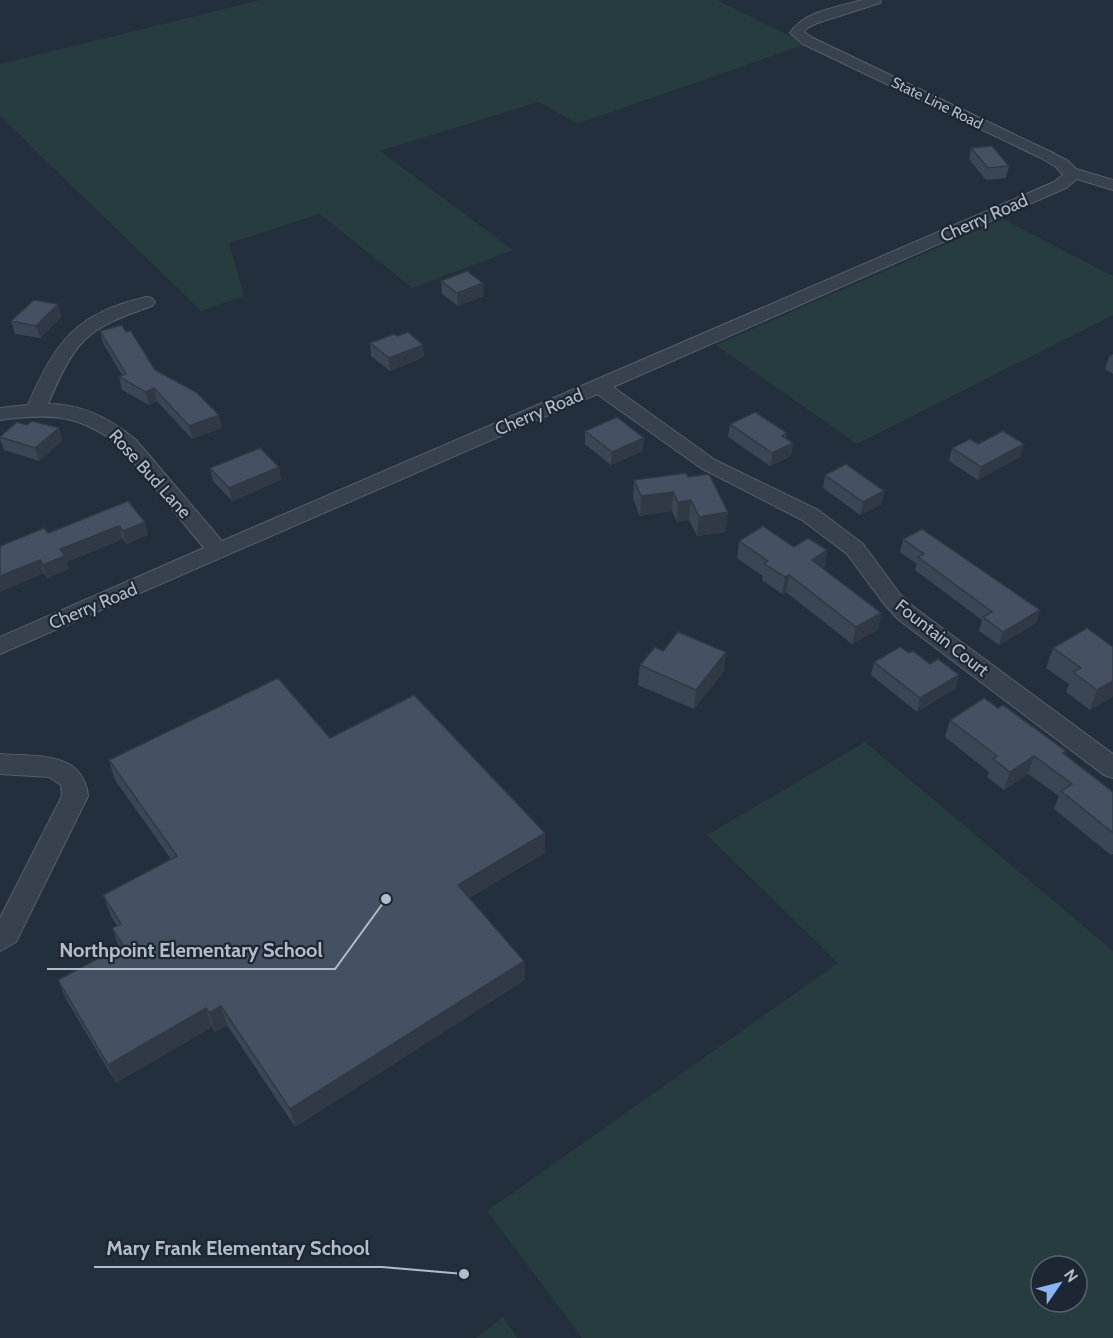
<svg xmlns="http://www.w3.org/2000/svg" width="1113" height="1338" font-family="Cabin,sans-serif">
  <rect width="100%" height="100%" fill="#242f3e"/>
  <path fill="#263c3f" fill-rule="evenodd" d="M260,0H717L806,44L577,124L539,102L380,151L513,250L412,288L320,214L229,243L244,296L201,311L0,116V64Z
    M1003,219L1113,276V315L857,444L716,345Z
    M865,742L1113,951V1338H582L487,1211L838,963L707,835ZM1041,1266H1077V1302H1041Z
    M503,1317L517,1338H476Z"/>
  <g fill="none" stroke-linecap="round" stroke-linejoin="round">
    <defs>
      <path id="minor" d="M862,0H881L880,3L817,23L807,28L804,32L813,38L1051,152L1068,161L1076,169L1113,180V190L1077,179L1066,188L613,387L715,460L818,510L863,544L900,594L915,608L1113,754V778L1104,775L899,620L884,604L847,554L802,520L701,468L597,394L0,654V637L204,548L122,448C81,414 51,413 0,420V408L28,405C56,341 75,314 146,297L152,298L155,302L152,306C85,329 76,339 48,404C82,404 110,418 136,440L222,541L1054,182L1063,175L1056,167L1041,158L803,44L790,33C804,11 838,7 862,0Z
        M0,754C35,757 83,750 88,796L16,942L0,951V918L62,796L61,785L49,777L0,774Z"/>
    </defs>
    <use href="#minor" stroke="#565f6c" stroke-width="2"/>
    <use href="#minor" fill="#38414e" fill-rule="evenodd"/>
  </g>
  <path fill="#3b4654" d="M971,148L1009,166L1006,178L986,180L969,159Z
    M441,281L484,296L458,306L442,294Z
    M58,304L61,317L40,338L15,334L11,321Z
    M100,331L126,332L155,370L222,428L192,439L157,401L149,405L122,390L119,377L122,375L103,343Z
    M397,336L423,345L424,357L390,371L371,356L370,343Z
    M1113,354V374L1105,369L1109,357Z
    M730,424L787,433L786,438L793,443L791,456L770,466L728,437Z
    M59,428L62,441L39,461L4,450L0,439V436Z
    M585,431L643,451L611,465L585,444Z
    M952,448L1020,457L978,480L949,461Z
    M279,467L281,480L232,501L213,481L210,468Z
    M825,475L884,491L882,504L860,515L823,488Z
    M688,477L726,532L697,536L689,520L677,522L672,511L640,516L633,499L634,480Z
    M145,522L148,535L127,544L123,539L67,562L69,569L47,578L44,573L0,592V546L48,533Z
    M903,539L1040,610L1036,623L999,645L979,631L982,620L915,570L917,564L900,552Z
    M739,541L827,550L825,567L822,568L881,613L878,630L852,644L786,592L782,594L762,580L763,576L737,558Z
    M1087,628L1113,696L1090,710L1066,692L1069,684L1046,668L1053,648Z
    M663,651L724,671L694,709L638,685L640,665Z
    M909,653L956,688L917,712L871,675L874,662Z
    M998,708L1066,751L1065,754L1113,792V854L1111,855L1054,809L1059,796L1028,774L1004,790L987,777L989,772L945,737L950,720Z
    M330,738L545,853L469,898L524,961L525,980L295,1127L227,1025L215,1032L212,1027L116,1083L66,999L58,980L119,947L112,928L117,926L110,914L103,895L171,859L115,780L109,760Z"/>
  <path fill="#303945" d="M483,283L484,296L458,306L457,293Z
    M58,304L61,317L40,338L36,326Z
    M423,345L424,357L390,371L389,358Z
    M154,388L157,401L149,405L146,392Z
    M219,415L222,428L192,439L189,426Z
    M59,428L62,441L39,461L35,448Z
    M644,438L643,451L611,465L612,452Z
    M793,443L791,456L770,466L772,453Z
    M1024,444L1020,457L978,480L981,467Z
    M279,467L281,480L232,501L229,488Z
    M884,491L882,504L860,515L863,502Z
    M673,492L672,511L640,516L641,496Z
    M691,500L689,520L677,522L678,502Z
    M728,512L726,532L697,536L699,517Z
    M145,522L148,535L127,544L123,531Z
    M119,526L123,539L67,562L69,569L47,578L43,565L60,549Z
    M827,550L825,567L809,577L812,560Z
    M40,560L44,573L0,592V576Z
    M789,575L786,592L782,594L785,577Z
    M1040,610L1036,623L999,645L1003,632Z
    M881,613L878,630L852,644L856,627Z
    M726,652L724,671L694,709L696,690Z
    M959,675L956,688L917,712L920,698Z
    M1113,681V696L1090,710L1097,690Z
    M1034,756L1028,774L1004,790L1010,772Z
    M545,833V853L459,904L458,885Z
    M524,961L525,980L295,1127L290,1109Z
    M221,1006L227,1025L215,1032L209,1013Z
    M206,1008L212,1027L116,1083L108,1065Z"/>
  <path fill="#455162" stroke="#303945" stroke-width="1.5" d="M992,146L1009,166L988,168L971,148Z
    M467,271L483,283L457,293L441,281Z
    M34,300L58,304L36,326L11,321Z
    M122,325L126,332L131,331L155,370L196,392L219,415L189,426L154,388L146,392L119,377L126,374L100,331Z
    M408,332L423,345L389,358L370,343L394,334L397,336Z
    M755,412L787,433L782,436L793,443L772,453L730,424Z
    M617,417L644,438L612,452L585,431Z
    M32,421L59,428L35,448L0,437L17,422L27,425Z
    M1003,431L1024,444L981,467L952,448L970,439L978,444Z
    M260,448L279,467L229,488L210,468Z
    M846,464L884,491L863,502L825,475Z
    M686,473L688,477L709,474L728,512L699,517L691,500L678,502L673,492L641,496L634,480Z
    M128,501L145,522L123,531L119,526L60,549L65,556L43,565L40,560L0,576V546L44,528L48,533Z
    M763,526L794,547L808,538L827,550L812,560L881,613L856,627L789,575L785,577L764,564L768,561L739,541Z
    M922,529L1040,610L1003,632L983,617L992,612L918,557L924,554L903,539Z
    M1087,628L1113,647V681L1097,690L1073,672L1081,668L1053,648Z
    M678,632L726,652L696,690L640,665L655,647L663,651Z
    M900,647L909,653L913,651L930,664L938,659L959,675L920,698L874,662Z
    M278,678L330,738L414,695L545,833L458,885L524,961L290,1109L221,1006L209,1013L206,1008L108,1065L58,980L123,945L112,928L121,924L103,895L177,856L109,760Z
    M984,698L998,708L1003,705L1066,751L1063,753L1113,792V833L1061,791L1072,784L1034,756L1010,772L993,759L997,756L950,720Z"/>
  <g text-anchor="middle" dominant-baseline="central" stroke-width="4.5" stroke-linejoin="round" paint-order="stroke">
    <g font-size="15" fill="#b4bcc9" stroke="#1d2633">
      <text transform="translate(937 103) rotate(26)">State Line Road</text>
    </g>
    <g font-size="18" fill="#b4bcc9" stroke="#1d2633">
      <text transform="translate(984 218) rotate(-24)">Cherry Road</text>
      <text transform="translate(539 412) rotate(-23)">Cherry Road</text>
      <text transform="translate(150 474) rotate(48)">Rose Bud Lane</text>
      <text transform="translate(93 606) rotate(-23)">Cherry Road</text>
      <text transform="translate(942 638) rotate(38)">Fountain Court</text>
    </g>
  </g>
  <path fill="none" stroke="#b4bcc9" stroke-width="2" d="M386 899L335 969H47M464 1274L382 1267H94"/>
  <g fill="#b4bcc9" stroke="#1d2633" stroke-width="2">
    <circle cx="386" cy="899" r="6"/>
    <circle cx="464" cy="1274" r="6"/>
  </g>
  <g font-size="20" text-anchor="middle" font-weight="bold" fill="#b4bcc9" stroke="#1d2633" stroke-width="4.5" stroke-linejoin="round" paint-order="stroke">
    <text x="191" y="957">Northpoint Elementary School</text>
    <text x="238" y="1255">Mary Frank Elementary School</text>
  </g>
  <g transform="translate(1059 1284) rotate(55)"><circle r="28" fill="#1d2633" stroke="#59626f" stroke-width="1.5"/>
  <path d="M0-4.5L10 22L0 15L-10 22Z" fill="#8ab4f8"/>
  <text y="-9" font-size="16" font-weight="bold" text-anchor="middle" fill="#b4bcc9">N</text>
  </g>
</svg>
